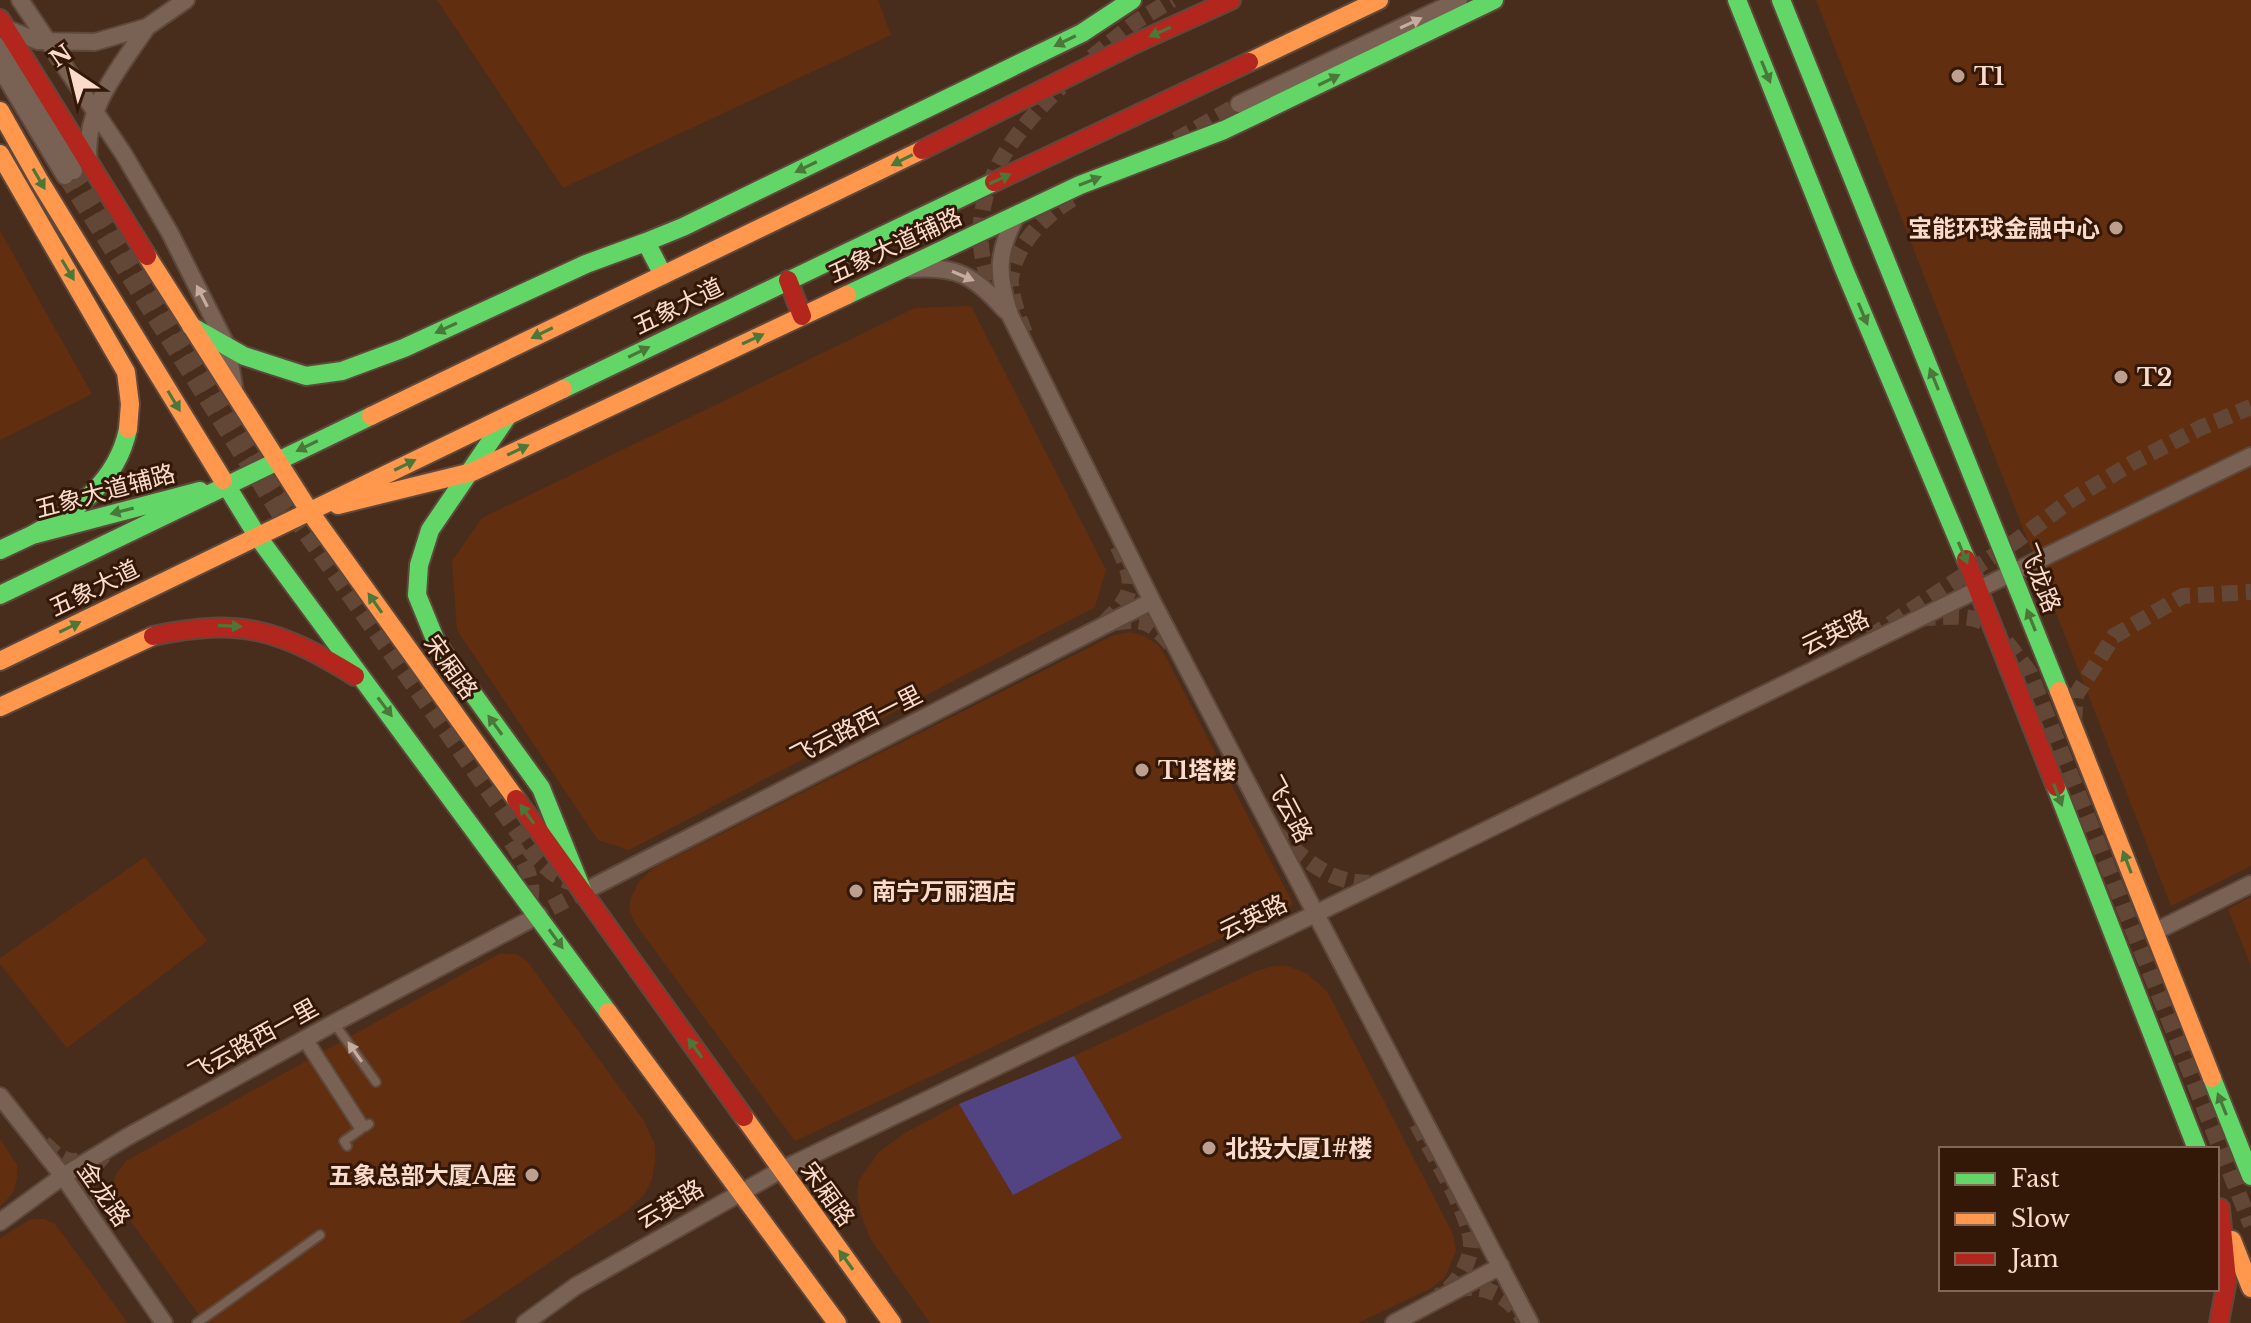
<svg xmlns="http://www.w3.org/2000/svg" width="2251" height="1323" font-family="'Libre Baskerville','Noto Sans SC',serif">
  <rect width="100%" height="100%" fill="#482d1c"/>
  <path fill="#612f0f" d="M437,0H878L891,35L563,188Z
    M1816,0H2251V866L2171,906Z
    M0,231L92,394L0,440Z
    M971,306L1106,570L1095,607L629,850L598,840L457,630L452,561L482,518L915,308Z
    M1131,632L1146,637L1158,645L1167,659L1293,904L795,1141L637,926L630,912V900L639,881L655,867L1114,635Z
    M145,857L207,941L67,1048L0,964V958Z
    M2251,897V966L2228,909Z
    M499,954H516L527,961L644,1121L655,1145V1162L652,1179L644,1195L628,1210L459,1323H205L116,1201L112,1187L116,1174L126,1161Z
    M1274,966H1287L1306,973L1327,991L1453,1234L1456,1251L1445,1277L1433,1287L1358,1323H930L871,1240L861,1215L857,1195L859,1180L879,1152L905,1133L959,1104L1013,1195L1121,1138L1074,1056L1254,972Z
    M0,1139L17,1165V1178L13,1193L0,1207Z
    M31,1219H44L55,1224L128,1323H0V1238Z"/>
  <path fill="#524383" d="M1074,1056L1122,1138L1013,1195L959,1104Z"/>
  <g fill="none" stroke-linecap="round" stroke-linejoin="round">
    <path stroke="#634736" stroke-width="16" stroke-dasharray="16 8" stroke-linecap="butt" d="M1092,57L1137,21L1172,0
      M1176,140L1239,104
      M74,171L276,492L532,853C545,867 557,880 576,884
      M65,176L287,526
      M998,303C955,216 997,147 1061,87
      M1025,333C1020,322 1009,290 1011,278C1016,243 1047,213 1076,197
      M1919,619C1989,612 1989,619 2030,673L2251,1225
      M1104,623C1136,592 1136,584 1116,543
      M1115,623C1146,617 1153,624 1173,647
      M1870,637L2016,541L2071,500L2132,463L2200,428L2251,407
      M2074,722L2076,695L2114,636L2183,596L2251,592
      M1274,831C1305,860 1336,890 1382,881
      M511,842C524,861 539,885 527,908
      M530,919L591,887
      M1417,1124C1431,1152 1472,1217 1471,1245C1470,1265 1455,1287 1438,1296
      M44,1143C59,1157 67,1166 89,1158
      M91,1213C81,1182 86,1175 107,1152
      M1456,1289C1486,1284 1511,1296 1525,1323"/>
    <defs>
      <path id="lane" d="M334,1023L376,1082
        M308,1038L365,1127L369,1124
        M302,1040L360,1130L344,1141L347,1146
        M197,1323L320,1235"/>
      <path id="street" d="M20,0L123,153L170,233L227,346L234,386
        M5,28L38,41L95,42L147,27L186,0
        M0,46L74,171
        M0,68L65,176
        M1239,104L1459,0
        M89,163C82,110 119,69 147,27
        M1017,215C996,253 997,275 1010,315L1152,601L1530,1323
        M909,269C960,266 972,275 1006,311
        M583,892L1152,601
        M2154,932L2251,884
        M0,1096L63,1176L164,1323
        M0,1222L63,1176L127,1137L334,1023L539,915
        M525,1323L576,1286L781,1170L1317,913L2251,456
        M1394,1323L1501,1266"/>
      <path id="fast" d="M1737,0L1844,269L1966,559
        M1781,0L2059,691
        M646,242L683,227L1082,33L1132,0
        M847,295L1080,185L1224,130L1494,0
        M191,326L244,356L306,376L342,371L404,348L586,264L646,242L663,275
        M563,389L994,182
        M507,417L430,530L419,565L417,595L437,644L541,788L583,892
        M223,480L258,537L608,1012
        M32,535C76,511 117,482 128,429
        M0,550L32,535L200,491
        M0,595L371,416
        M2056,787L2197,1149
        M2212,1078L2251,1176"/>
      <path id="slow" d="M1249,62L1379,0
        M0,111L39,180L223,480
        M0,154L126,372L130,404L128,429
        M147,256L310,512L516,799
        M371,416L922,150
        M338,505L472,472L847,295
        M0,661L563,389
        M2059,691L2212,1078
        M0,707L153,636
        M608,1012L837,1323
        M744,1117L892,1323
        M2232,1240L2251,1288"/>
      <path id="jam" d="M0,19L147,256
        M922,150L1136,43L1231,0
        M994,182L1249,62
        M788,280L802,316
        M1966,559L2056,787
        M153,636C241,617 280,630 355,676
        M516,799L744,1117
        M2219,1323L2227,1280L2220,1208"/>
    </defs>
    <use href="#lane" stroke="#5d483b" stroke-width="12"/>
    <use href="#street" stroke="#5d483b" stroke-width="20"/>
    <use href="#fast" stroke="#5d483b" stroke-width="22"/>
    <use href="#slow" stroke="#5d483b" stroke-width="22"/>
    <use href="#jam" stroke="#5d483b" stroke-width="22"/>
    <use href="#lane" stroke="#796153" stroke-width="8"/>
    <use href="#street" stroke="#796153" stroke-width="16"/>
    <use href="#fast" stroke="#63d668" stroke-width="18"/>
    <use href="#slow" stroke="#ff974d" stroke-width="18"/>
    <use href="#jam" stroke="#b3261e" stroke-width="18"/>
  </g>
  <defs><path id="oneway-solid" d="M-6-.8H1V-3.2L6.5 0L1 3.2V.8H-6Z" transform="scale(2)"/></defs>
  <g fill="#c7ab9c">
    <use href="#oneway-solid" transform="translate(1411 23) rotate(-25)"/>
    <use href="#oneway-solid" transform="translate(963 276) rotate(23)"/>
    <use href="#oneway-solid" transform="translate(202 296) rotate(-117)"/>
    <use href="#oneway-solid" transform="translate(355 1052) rotate(-125)"/>
  </g>
  <g fill="#4b7738">
    <use href="#oneway-solid" transform="translate(1160 32) rotate(156)"/>
    <use href="#oneway-solid" transform="translate(1065 41) rotate(154)"/>
    <use href="#oneway-solid" transform="translate(1766 72) rotate(68)"/>
    <use href="#oneway-solid" transform="translate(1329 80) rotate(-26)"/>
    <use href="#oneway-solid" transform="translate(902 160) rotate(153)"/>
    <use href="#oneway-solid" transform="translate(806 167) rotate(154)"/>
    <use href="#oneway-solid" transform="translate(39 179) rotate(60)"/>
    <use href="#oneway-solid" transform="translate(1000 179) rotate(-25)"/>
    <use href="#oneway-solid" transform="translate(1090 181) rotate(-21)"/>
    <use href="#oneway-solid" transform="translate(68 270) rotate(59)"/>
    <use href="#oneway-solid" transform="translate(1863 314) rotate(67)"/>
    <use href="#oneway-solid" transform="translate(446 328) rotate(155)"/>
    <use href="#oneway-solid" transform="translate(542 333) rotate(154)"/>
    <use href="#oneway-solid" transform="translate(753 339) rotate(-25)"/>
    <use href="#oneway-solid" transform="translate(639 352) rotate(-26)"/>
    <use href="#oneway-solid" transform="translate(1934 379) rotate(-112)"/>
    <use href="#oneway-solid" transform="translate(174 401) rotate(59)"/>
    <use href="#oneway-solid" transform="translate(307 446) rotate(154)"/>
    <use href="#oneway-solid" transform="translate(518 450) rotate(-25)"/>
    <use href="#oneway-solid" transform="translate(405 465) rotate(-26)"/>
    <use href="#oneway-solid" transform="translate(122 511) rotate(166)"/>
    <use href="#oneway-solid" transform="translate(1963 553) rotate(67)"/>
    <use href="#oneway-solid" transform="translate(375 603) rotate(-125)"/>
    <use href="#oneway-solid" transform="translate(2031 620) rotate(-112)"/>
    <use href="#oneway-solid" transform="translate(230 626) rotate(3)"/>
    <use href="#oneway-solid" transform="translate(70 627) rotate(-26)"/>
    <use href="#oneway-solid" transform="translate(385 707) rotate(53)"/>
    <use href="#oneway-solid" transform="translate(495 725) rotate(-126)"/>
    <use href="#oneway-solid" transform="translate(2058 795) rotate(69)"/>
    <use href="#oneway-solid" transform="translate(527 814) rotate(-126)"/>
    <use href="#oneway-solid" transform="translate(2127 862) rotate(-111)"/>
    <use href="#oneway-solid" transform="translate(556 939) rotate(54)"/>
    <use href="#oneway-solid" transform="translate(695 1048) rotate(-126)"/>
    <use href="#oneway-solid" transform="translate(2222 1104) rotate(-112)"/>
    <use href="#oneway-solid" transform="translate(846 1260) rotate(-126)"/>
  </g>
  <g fill="#bc9f8e" stroke="#331808" stroke-width="3">
    <circle cx="1958" cy="76" r="8"/>
    <circle cx="2116" cy="228" r="8"/>
    <circle cx="2121" cy="377" r="8"/>
    <circle cx="1142" cy="770" r="8"/>
    <circle cx="856" cy="891" r="8"/>
    <circle cx="1209" cy="1148" r="8"/>
    <circle cx="532" cy="1175" r="8"/>
  </g>
  <g text-anchor="middle" dominant-baseline="central" stroke-width="6" stroke-linejoin="round" paint-order="stroke">
    <g font-size="24" font-weight="bold" fill="#fbdccc" stroke="#331808" text-anchor="start">
      <text x="1974" y="76">T1</text>
      <text x="2100" y="228" text-anchor="end">宝能环球金融中心</text>
      <text x="2137" y="377">T2</text>
      <text x="1158" y="770">T1塔楼</text>
      <text x="872" y="891">南宁万丽酒店</text>
      <text x="1225" y="1148">北投大厦1#楼</text>
      <text x="516" y="1175" text-anchor="end">五象总部大厦A座</text>
    </g>
    <g font-size="24" fill="#fbdccc" stroke="#331808">
      <text transform="translate(895 245) rotate(-25)">五象大道辅路</text>
      <text transform="translate(678 306) rotate(-26)">五象大道</text>
      <text transform="translate(105 491) rotate(-15)">五象大道辅路</text>
      <text transform="translate(2040 578) rotate(68)">飞龙路</text>
      <text transform="translate(94 588) rotate(-26)">五象大道</text>
      <text transform="translate(1835 632) rotate(-26)">云英路</text>
      <text transform="translate(451 667) rotate(54)">宋厢路</text>
      <text transform="translate(856 725) rotate(-27)">飞云路西一里</text>
      <text transform="translate(1289 809) rotate(62)">飞云路</text>
      <text transform="translate(1253 917) rotate(-26)">云英路</text>
      <text transform="translate(253 1040) rotate(-29)">飞云路西一里</text>
      <text transform="translate(104 1194) rotate(55)">金龙路</text>
      <text transform="translate(828 1194) rotate(54)">宋厢路</text>
      <text transform="translate(670 1204) rotate(-30)">云英路</text>
    </g>
  </g>
  <rect x="1939" y="1147" width="280" height="144" fill="#331808" stroke="#836656" stroke-width="2"/>
  <rect x="1955" y="1173" width="40" height="12" fill="#63d668" stroke="#836656" stroke-width="2"/>
  <text x="2011" y="1187" font-size="24" fill="#fbdccc">Fast</text>
  <rect x="1955" y="1213" width="40" height="12" fill="#ff974d" stroke="#836656" stroke-width="2"/>
  <text x="2011" y="1227" font-size="24" fill="#fbdccc">Slow</text>
  <rect x="1955" y="1253" width="40" height="12" fill="#b3261e" stroke="#836656" stroke-width="2"/>
  <text x="2011" y="1267" font-size="24" fill="#fbdccc">Jam</text>
  <g transform="translate(72 72) rotate(325)" stroke="#331808" stroke-width="6" paint-order="stroke">
  <path d="M0-6L14 30L0 20L-14 30Z" fill="#fbdccc"/>
  <text y="-12" font-size="22" font-weight="bold" text-anchor="middle" fill="#fbdccc">N</text>
  </g>
</svg>
